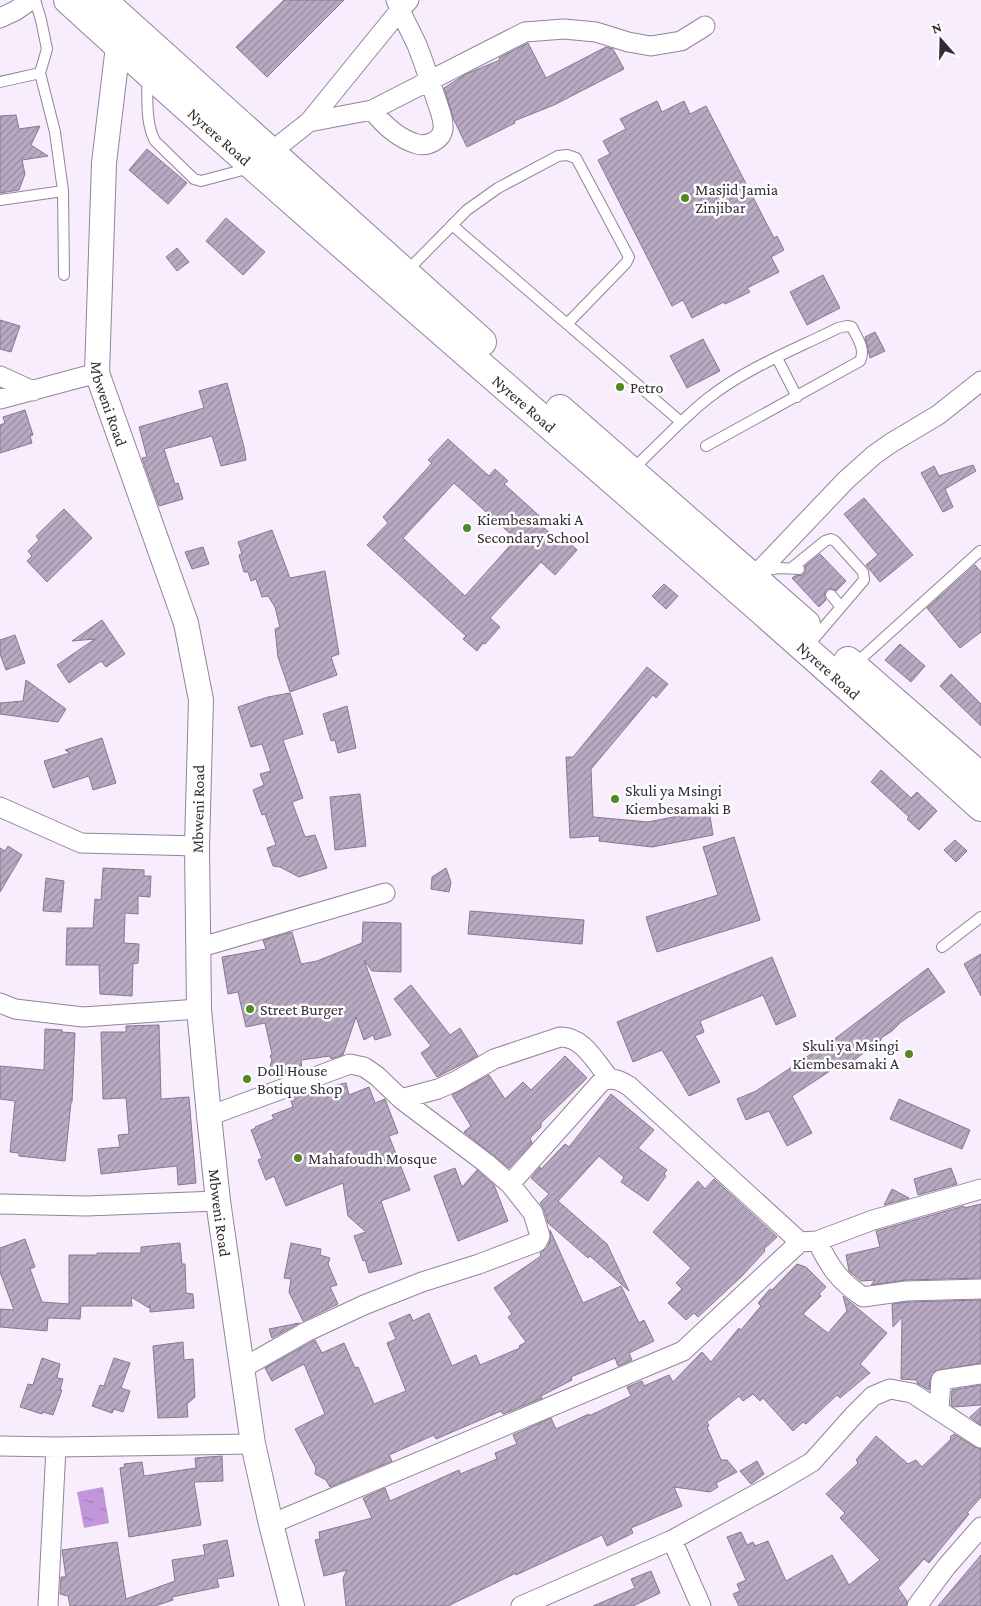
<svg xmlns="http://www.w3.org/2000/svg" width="981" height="1606" font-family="'Crimson Pro',serif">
  <defs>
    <pattern id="water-ripples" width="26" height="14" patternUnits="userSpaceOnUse" patternTransform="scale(1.25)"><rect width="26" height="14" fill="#c396dc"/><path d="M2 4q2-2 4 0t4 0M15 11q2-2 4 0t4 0" fill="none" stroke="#9f7bb3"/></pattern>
    <pattern id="building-hatch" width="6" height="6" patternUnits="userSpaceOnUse" patternTransform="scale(1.25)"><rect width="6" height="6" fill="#b9aac3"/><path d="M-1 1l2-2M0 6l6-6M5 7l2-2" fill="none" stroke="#978b9f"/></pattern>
  </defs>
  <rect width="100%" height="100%" fill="#f7edfd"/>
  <path fill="url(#water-ripples)" d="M103,1487L109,1523L84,1528L77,1492Z"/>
  <path fill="url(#building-hatch)" stroke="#877890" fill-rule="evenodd" d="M284,0H344L267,77L236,47Z
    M528,43L546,78L606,47L613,49L624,69L554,105L514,121L515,123L467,147L454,120L444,88L466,74L500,60L499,58Z
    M657,101L662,112L684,101L690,114L706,106L774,238L777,236L784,250L771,257L779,272L747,288L750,292L725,304L724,302L692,318L683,300L672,306L598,160L610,154L603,141L626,129L620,119Z
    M16,115L19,129L40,126L31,145L48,156L22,160L25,174L19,190L0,193V116Z
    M147,149L187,183L168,204L129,170Z
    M226,218L265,252L243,275L206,241Z
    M177,248L189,262L177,271L166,257Z
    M823,275L840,308L807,325L790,292Z
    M0,320L20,326L11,352L0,349Z
    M875,332L885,351L870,358L865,337Z
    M703,339L720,371L687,388L670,356Z
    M227,383L244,447L246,460L221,466L212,436L164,449L175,484L178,483L183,499L159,506L142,458L147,457L139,427L204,408L199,391Z
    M25,410L33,435L30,436L32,443L0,453V425L5,423L3,417Z
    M448,439L489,476L495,469L508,481L504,484L545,521L541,525L562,544L566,539L577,550L555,575L541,562L490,618L500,627L485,644L483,643L477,651L463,639L466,636L367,545L388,523L383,517L432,463L428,460ZM454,483L516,539L465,596L403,538Z
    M973,465L976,471L945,489L953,507L943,512L921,473L934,466L939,476Z
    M864,498L913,555L880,582L866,565L878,555L844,514Z
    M64,509L92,538L47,582L27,561L32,556L28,551L39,540L36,536Z
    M272,530L290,578L325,571L339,654L331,657L337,675L290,692L278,657L275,629L280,627L275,607L268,596L262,597L256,579L251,581L248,572H244L239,555L242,554L238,542Z
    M203,547L209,564L192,569L185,552Z
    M820,554L846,581L836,591L830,588L826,590L824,596L826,600L819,607L792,578L795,576L803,575L806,570L805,566Z
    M975,565L981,572V632L960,648L927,608Z
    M664,584L678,596L666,609L652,596Z
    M102,620L125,654L106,667L101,661L69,683L57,665L95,639L72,641Z
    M15,635L25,663L6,670L0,654V640Z
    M900,644L925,666L911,682L885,660Z
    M647,667L668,684L656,698L653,695L591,769L593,817L648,822L709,810L713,835L652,847L599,841L600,836L570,838L566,757H573Z
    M951,674L981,704V726L940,686Z
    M26,680L66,709L58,722L0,714V703L23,701Z
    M290,693L303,734L283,740L303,798L292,802L305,837L315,835L327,868L299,877L280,867L273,866L267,848L276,845L265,814L262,815L253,790L264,785L260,774L271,771L262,744L251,747L238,707L268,697Z
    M347,706L356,748L338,753L335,740L331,741L323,714Z
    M102,738L116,783L93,790L89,776L53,788L44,761L70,753L65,750Z
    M881,770L911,798L917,792L937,811L919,830L907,819L909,817L871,782Z
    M360,794L366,846L335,850L330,797Z
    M734,837L760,920L657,952L646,917L718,895L703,847Z
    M955,840L967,851L956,862L944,850Z
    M8,846L22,855L0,892V848L5,851Z
    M103,868L144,870V876H151L150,897L138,896V914L125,913L124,943L139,944L138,963L133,964L132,996L100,994L99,965H66L67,928H93L95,899L101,900Z
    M446,868L451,882L449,892L431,889L432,877Z
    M46,878L64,881L61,912L43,911Z
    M470,911L584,920L582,944L468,934Z
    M363,922L401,923V972L372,971L364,960L391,1035L375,1040L373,1035L364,1040L356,1017L343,1055L331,1059L330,1056L301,1060L302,1070L282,1077L281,1074L276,1076L270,1066L272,1060L270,1056L272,1054L265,1023L246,1027L238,992L228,994L222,957L266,949L263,940L292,932L301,964L317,961L362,943Z
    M981,954V996L964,964Z
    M772,957L796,1016L776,1025L763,995L700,1021L704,1032L695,1036L720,1082L689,1096L662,1050L633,1062L617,1022Z
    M928,968L945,992L901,1022L892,1031L881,1038V1040L841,1070L833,1069L792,1096L812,1133L787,1146L769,1111L746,1120L737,1099L756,1091L823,1046L824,1047Z
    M411,985L450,1035L460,1028L478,1056L437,1077L421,1053L431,1046L394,999Z
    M159,1025L161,1099L189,1097L196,1183L178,1185L177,1166L101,1174L98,1149L120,1147L118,1135L129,1134L126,1098L103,1099L101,1032H126V1026Z
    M45,1029L62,1030V1032L75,1033L72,1102H71L65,1161L19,1156V1153L10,1152L15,1101L0,1099V1066L44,1070Z
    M565,1056L587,1078L541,1123V1127L530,1138L532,1143L509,1168L464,1132L471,1126L452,1095L489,1075L505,1099L523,1082L531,1090Z
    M346,1083L349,1095L369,1087L375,1103L385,1099L398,1133L389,1136L410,1190L381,1201L402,1264L369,1273L365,1260L363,1261L354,1236L366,1232L348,1216L343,1183L286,1206L274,1176L266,1180L258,1160L262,1158L251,1130L256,1128L255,1127L274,1119L272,1115L293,1107L290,1098L309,1091Z
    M611,1094L654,1130L638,1148L667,1170L664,1174L666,1176L648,1201L621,1182L624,1177L599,1156L558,1201L607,1244L629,1291L590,1256L588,1258L548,1223L544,1210L540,1203L549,1194L531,1178L540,1167L541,1169L565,1144L569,1147Z
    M899,1099L970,1130L962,1149L890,1119Z
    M455,1168L462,1187L477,1170L494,1185L508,1221L458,1241L434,1176Z
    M951,1168L957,1184L918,1195L914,1179Z
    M714,1179L777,1237L764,1249L765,1251L742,1276L698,1317L694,1313L686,1320L668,1303L682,1289L676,1283L691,1268L653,1232L698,1181L705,1189Z
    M892,1189L909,1198L884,1205Z
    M981,1204V1278L906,1280L871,1285L875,1280L861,1281L849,1271L846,1255L880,1247L876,1231L964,1206V1208Z
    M550,1230L583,1303L621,1286L639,1323L644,1320L654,1341L629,1353L632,1360L618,1366L615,1358L571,1377L572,1380L541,1396L542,1398L503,1414L501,1411L436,1439L434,1435L389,1455L392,1461L330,1487L326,1480L315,1474L316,1468L295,1429L325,1414L304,1364L272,1381L265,1368L315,1340L322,1353L344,1343L355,1368L358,1367L374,1404L406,1391L387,1343L396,1339L389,1323L410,1314L413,1321L429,1313L452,1366L476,1355L480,1365L520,1348L519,1346L526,1342L508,1317L512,1314L494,1288L541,1256L540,1253L547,1248L550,1241Z
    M25,1239L35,1267L30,1269L42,1302L69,1304V1255H97V1253H141V1247L180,1243L182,1264H185L186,1293L193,1294L194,1308L150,1312V1305L149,1308L131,1297L132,1306H81L80,1319L48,1318L47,1331L0,1327V1309L14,1310L0,1272V1248Z
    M291,1243L321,1249L320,1255L330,1258L328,1264L337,1285L330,1287L338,1304L303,1321L289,1292L291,1279L284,1278Z
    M797,1264L806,1267L826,1287L819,1294L821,1296L803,1314L828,1333L847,1311L843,1296L887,1333L860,1364L870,1373L840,1398L837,1395L806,1424L803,1422L793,1431L763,1398L760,1401L753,1394L743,1401L739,1396L707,1422L709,1426L707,1427L721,1460H727L737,1472L716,1483L718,1487L710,1492L674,1487L682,1506L631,1528L633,1533L607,1546L602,1535L516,1575V1573L448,1606H346L343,1578L347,1570L324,1576L315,1540L320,1539L319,1532L372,1518L363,1498L385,1488L390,1501L459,1470L460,1474L497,1459L495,1453L517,1444L513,1435L551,1418L556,1429L589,1414V1416L631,1396L627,1387L642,1381L644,1386L669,1375L673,1382L702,1352L711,1362L739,1328L741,1330L761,1306L758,1303L770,1289L772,1290Z
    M981,1300V1363L935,1371L930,1379L929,1390L917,1383V1380L901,1379L902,1317L893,1327L892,1304L907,1302Z
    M299,1323L272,1338L269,1329Z
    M183,1342L184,1360L193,1359L195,1397L187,1404L188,1417L158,1418L153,1346Z
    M42,1358L60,1364L57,1378L63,1379L60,1390H62L53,1415L43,1412L42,1414L20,1407L28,1384L33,1385Z
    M114,1358L130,1363L121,1388L130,1391L123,1412L114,1409L112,1413L92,1406L100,1385L104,1386Z
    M981,1385V1405L953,1407L951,1405L952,1390Z
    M981,1407V1425L970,1417Z
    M954,1434L975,1447L981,1449V1497L967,1513L969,1514L929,1563L924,1559L898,1588L907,1601L906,1606H739L733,1594L740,1591L737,1584L746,1580L727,1537L741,1532L747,1545L753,1542L755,1546L768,1541L786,1581L832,1555L849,1585L880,1560L840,1518L845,1513L826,1494L858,1463L856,1460L876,1436L908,1464L916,1460L922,1467L951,1439L950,1437Z
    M222,1456L223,1481L194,1482L201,1525L129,1537L120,1468L125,1467L124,1464L142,1462L144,1476L196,1468L195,1458Z
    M757,1461L764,1474L751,1484L740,1471Z
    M227,1540L234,1576L217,1579L219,1587L172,1597L173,1600L155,1606H70L68,1596L60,1594L61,1577H66L62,1550L117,1542L126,1599L175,1581L172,1560L205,1555L203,1545Z
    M981,1555V1606H938Z
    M651,1571L660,1593L633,1606H593L635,1588L631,1579Z"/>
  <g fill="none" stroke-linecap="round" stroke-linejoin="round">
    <defs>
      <path id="service" d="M40,73L55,132L63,191L64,275
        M147,77C148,98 145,122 155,141L194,179L201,181L250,168
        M0,82L40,73L47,49L41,20L35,0
        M0,200L63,191
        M452,225L681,422L632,470
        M406,272L467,210L498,188L558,156L567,155L576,158L629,257L626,263L567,324
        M777,358L797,397
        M681,422C690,414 698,406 707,399C746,368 794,350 838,328L847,326L852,327C857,338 866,349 860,361L706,446
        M793,567L825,541L831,539L835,541L863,572L864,580L841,607
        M761,571L779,568L799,569
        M806,648L841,607L831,595
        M854,665L980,551
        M942,947L981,917"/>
      <path id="minor" d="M0,18L15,11L31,0
        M372,110C383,124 399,139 417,144C427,147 442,140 443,129C444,118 439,109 436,99C430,81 424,63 417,45C410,30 402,16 396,0
        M309,122L372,110L525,32L564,29L596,32L628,42L651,46L681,41L705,26
        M262,159L309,122L400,10L409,0
        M0,376L33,391
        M0,399L97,373
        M745,586L846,480L874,455L891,443L938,415L981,381
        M0,807L81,843L197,846
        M198,948L385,893
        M0,1003L15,1009L83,1017L199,1009
        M401,1099L438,1089L456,1081L494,1059L560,1037C583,1036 596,1063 609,1078
        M209,1116L350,1064L364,1067L377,1076L401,1099L486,1163L510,1184L602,1081C613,1077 619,1080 629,1086L800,1242
        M0,1204L86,1206L218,1201
        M817,1241L873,1220L981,1189
        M241,1369L306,1332L364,1305L422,1282L479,1264L537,1242L540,1236L533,1213L510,1184
        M939,1410L941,1380L981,1374
        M0,1446L56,1447L253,1444
        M271,1524L683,1351L800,1242L817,1241C830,1267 838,1280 863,1297L906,1291L981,1289
        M672,1540L701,1606
        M48,1606L56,1447
        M521,1606L672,1540L773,1485L812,1462L854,1415L873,1396L890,1389L912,1393L981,1438
        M917,1606L946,1567L981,1527"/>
      <g id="tertiary">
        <path id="s1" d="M124,33L118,46L104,163L97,373L186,623L201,700L197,846L199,1009L209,1116L218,1201L253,1444L271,1524L292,1606"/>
      </g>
      <g id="primary">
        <path id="s2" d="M68,0C368,274 681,533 981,807"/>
        <path d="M102,0L482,342"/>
        <path d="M560,409L806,624"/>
        <path d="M848,661L981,777"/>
      </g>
    </defs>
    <use href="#service" stroke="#92839b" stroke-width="12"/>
    <use href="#minor" stroke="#92839b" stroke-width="21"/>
    <use href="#tertiary" stroke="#92839b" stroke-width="26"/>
    <use href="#primary" stroke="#92839b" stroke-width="30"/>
    <use href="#service" stroke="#fff" stroke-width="10"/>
    <use href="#minor" stroke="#fff" stroke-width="19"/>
    <use href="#tertiary" stroke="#fff" stroke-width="24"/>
    <use href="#primary" stroke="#fff" stroke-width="28"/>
  </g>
  <g fill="#548921" stroke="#fefefe" stroke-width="2">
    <circle cx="685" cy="198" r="5"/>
    <circle cx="620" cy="387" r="5"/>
    <circle cx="467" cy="528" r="5"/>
    <circle cx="615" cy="799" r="5"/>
    <circle cx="250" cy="1009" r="5"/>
    <circle cx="909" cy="1054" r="5"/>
    <circle cx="247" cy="1079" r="5"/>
    <circle cx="298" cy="1158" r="5"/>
  </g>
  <g text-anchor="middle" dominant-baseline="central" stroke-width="5" stroke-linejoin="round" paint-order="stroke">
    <g font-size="16" fill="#322c36" stroke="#fefefe">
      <text stroke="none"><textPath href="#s2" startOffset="204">Nyrere Road</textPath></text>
      <text stroke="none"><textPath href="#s2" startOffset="609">Nyrere Road</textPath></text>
      <text stroke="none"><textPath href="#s1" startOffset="375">Mbweni Road</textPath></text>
      <text stroke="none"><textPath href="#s2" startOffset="1014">Nyrere Road</textPath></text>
      <text transform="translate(198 809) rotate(-89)">Mbweni Road</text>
      <text stroke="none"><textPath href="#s1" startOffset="1200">Mbweni Road</textPath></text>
    </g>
    <g font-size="16" fill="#322c36" stroke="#fefefe" text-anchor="start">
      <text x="695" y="189">Masjid Jamia<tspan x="695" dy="18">Zinjibar</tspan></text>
      <text x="630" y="387">Petro</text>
      <text x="477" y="519">Kiembesamaki A<tspan x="477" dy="18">Secondary School</tspan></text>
      <text x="625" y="790">Skuli ya Msingi<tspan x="625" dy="18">Kiembesamaki B</tspan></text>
      <text x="260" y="1009">Street Burger</text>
      <text x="899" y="1045" text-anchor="end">Skuli ya Msingi<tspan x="899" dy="18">Kiembesamaki A</tspan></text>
      <text x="257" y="1070">Doll House<tspan x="257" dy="18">Botique Shop</tspan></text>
      <text x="308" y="1158">Mahafoudh Mosque</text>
    </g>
  </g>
  <g transform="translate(941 40) rotate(340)" stroke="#fefefe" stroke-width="4" paint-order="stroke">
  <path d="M0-4L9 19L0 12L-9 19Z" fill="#322c36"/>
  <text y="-8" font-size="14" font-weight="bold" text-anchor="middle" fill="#322c36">N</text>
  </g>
</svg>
